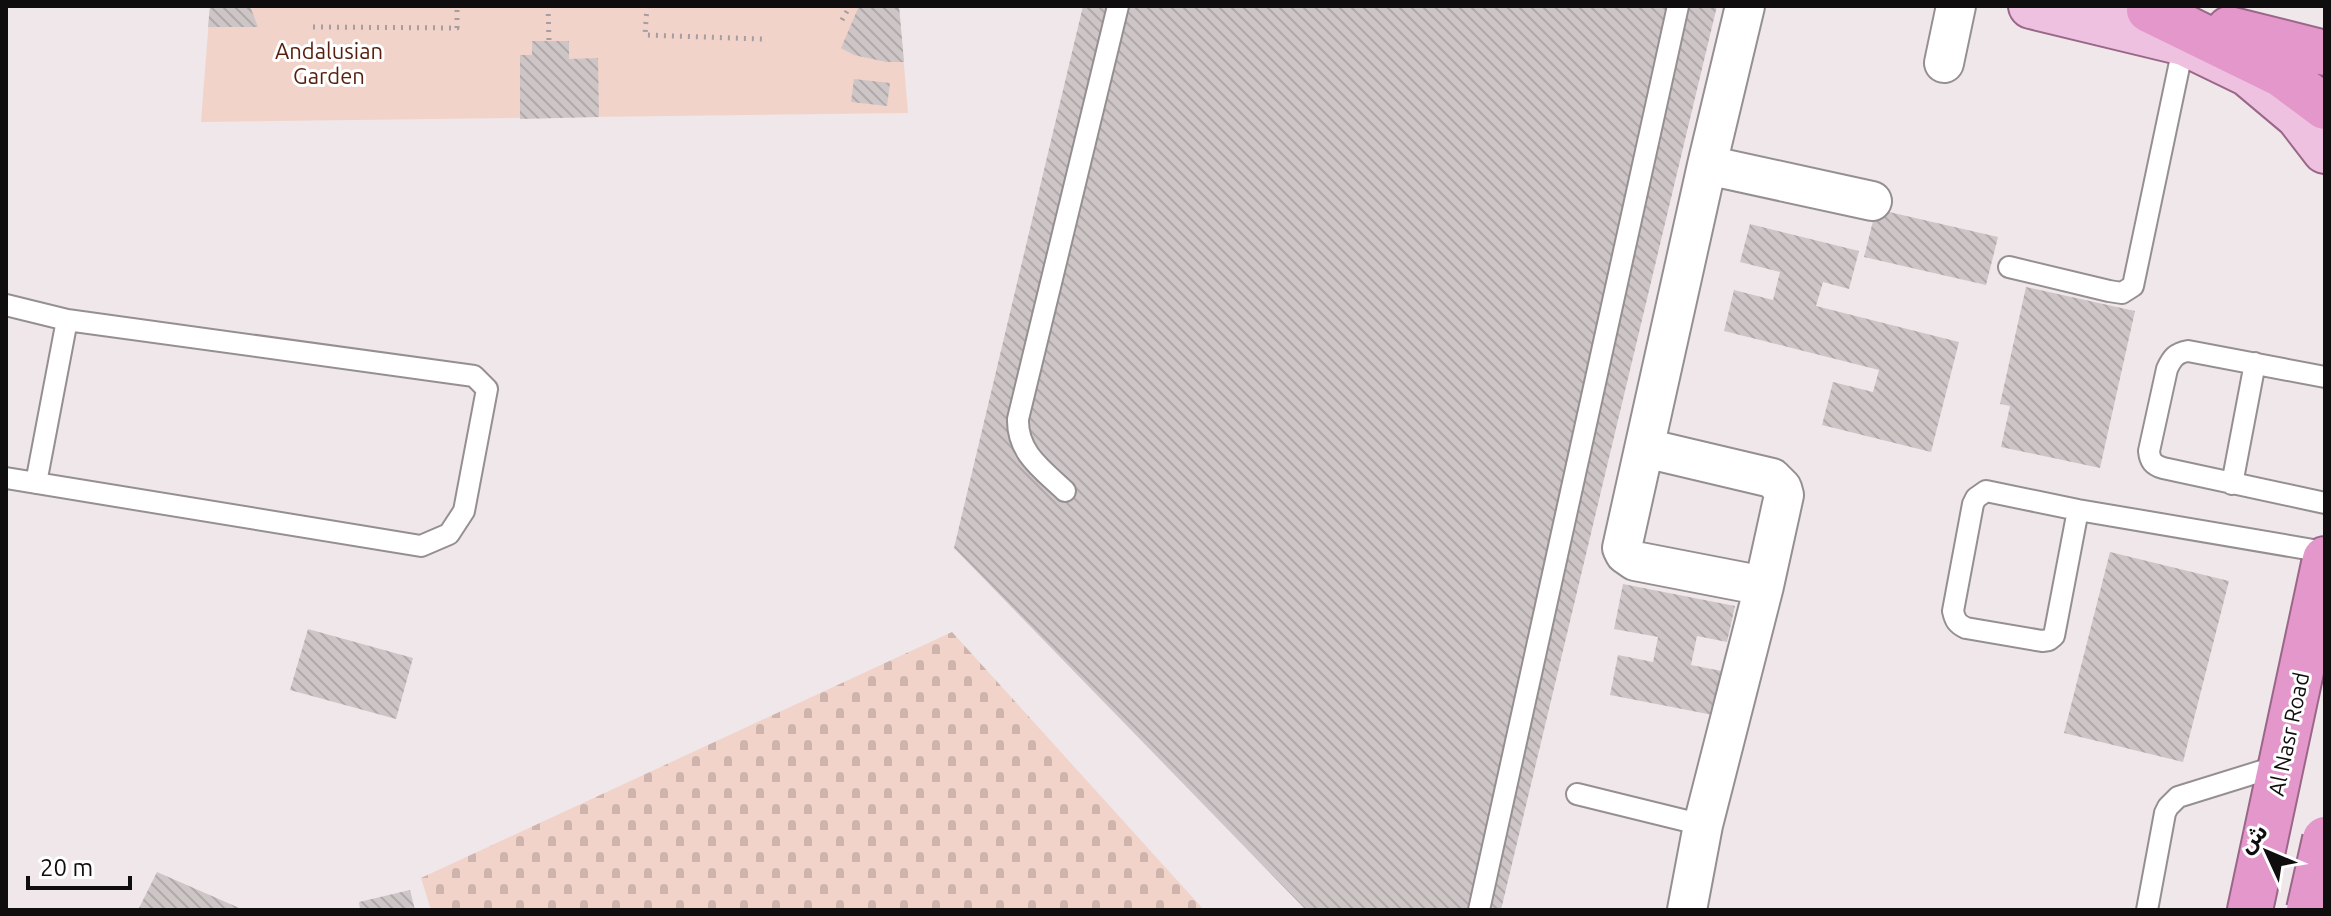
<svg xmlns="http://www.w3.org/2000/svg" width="2331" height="916" font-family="Ubuntu,'Noto Sans Arabic',sans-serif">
  <defs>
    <pattern id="cemetery-stones" width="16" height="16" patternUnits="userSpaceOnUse" patternTransform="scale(2)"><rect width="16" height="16" fill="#f1d3ca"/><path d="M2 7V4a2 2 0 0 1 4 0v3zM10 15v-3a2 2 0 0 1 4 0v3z" fill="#ceb4ac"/></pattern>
    <pattern id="building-back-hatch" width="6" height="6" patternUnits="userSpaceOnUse" patternTransform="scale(2)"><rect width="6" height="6" fill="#cec6c6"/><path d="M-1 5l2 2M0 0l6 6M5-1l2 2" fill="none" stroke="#b0a9a9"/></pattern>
  </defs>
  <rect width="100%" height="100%" fill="#efe7e9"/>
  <path fill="#f1d3ca" d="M210,6H899L908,113L201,122Z"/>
  <path fill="url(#cemetery-stones)" d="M952,632L1204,910H431L421,878Z"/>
  <path fill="url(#building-back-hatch)" d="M210,6H250L258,27H208Z
    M859,6H899L904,62H886L854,55L841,48Z
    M1083,6H1717L1501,910H1306L954,548Z
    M532,41H569V59L598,58L599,117L520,119V55H532Z
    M854,79L890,83L887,106L851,102Z
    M1876,209L1998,237L1986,285L1864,257Z
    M1750,224L1859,251L1849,289L1823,282L1816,306L1959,342L1931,452L1822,425L1833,382L1873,392L1879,370L1724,331L1734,290L1773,300L1780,272L1740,262Z
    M2026,287L2135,311L2100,468L2001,447L2010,406L2000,404Z
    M2110,552L2229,581L2183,762L2064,733Z
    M1623,584L1735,606L1727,642L1697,636L1691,665L1727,672L1718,716L1610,695L1618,655L1653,662L1658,637L1614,629Z
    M308,629L413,658L396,719L290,690Z
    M157,872L244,910H138Z
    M410,890L415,910H360L359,902Z"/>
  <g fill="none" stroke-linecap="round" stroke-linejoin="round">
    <defs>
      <path id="lane" d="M2009,267L2109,291L2122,293L2133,286L2184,43
        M6,305L67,320L474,376L487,389L464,511L449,534L421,546L6,478
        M2325,377L2188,351C2176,353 2172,358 2167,369L2149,451C2150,461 2153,465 2163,468L2325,503
        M36,483L67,320
        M2232,484L2255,363
        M1065,491C1043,470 1017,453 1018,419L1118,6
        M2078,510L2054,636L2049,640L2042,641L1966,628C1957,624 1955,620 1953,611L1973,504L1976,498L1986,491L2078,510L2325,552
        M1577,794L1703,825
        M1479,910L1678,6
        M2147,910L2165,813L2168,807L2178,797L2281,765"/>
      <path id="street" d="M1745,6L1707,165L1622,548L1625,554L1635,561L1764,586
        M1944,63L1956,6
        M1707,165L1872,201
        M1645,448L1772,478L1782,488L1784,495L1764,586L1703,825L1687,910"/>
      <path id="primary" d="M2031,6L2184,43L2248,74L2298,116L2325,151"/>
      <path id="highway" d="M2149,10L2282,75L2325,107
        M2229,29L2325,53
        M2250,910L2325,559"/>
    </defs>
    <use href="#lane" stroke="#968f91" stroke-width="24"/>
    <use href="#street" stroke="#968f91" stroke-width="42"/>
    <use href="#primary" stroke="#9a6789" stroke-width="48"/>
    <use href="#highway" stroke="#9a6789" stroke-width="48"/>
    <path stroke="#a49ea0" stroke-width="5" stroke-dasharray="2 6" stroke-linecap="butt" d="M548,6L549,41
      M647,6L645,35L762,39
      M842,20L850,6
      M313,27L457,28V6"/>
    <use href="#lane" stroke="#fff" stroke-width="20"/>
    <use href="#street" stroke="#fff" stroke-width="38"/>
    <use href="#primary" stroke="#efc1e0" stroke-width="44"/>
    <use href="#highway" stroke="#e497cb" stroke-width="44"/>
    <defs>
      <path id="highway-bridge" d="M2309,910L2325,839"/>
    </defs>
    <use href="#highway-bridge" stroke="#9a6789" stroke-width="48" stroke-linecap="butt"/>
    <use href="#highway-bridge" stroke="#e497cb" stroke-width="44"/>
  </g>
  <g text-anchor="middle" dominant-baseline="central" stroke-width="6" stroke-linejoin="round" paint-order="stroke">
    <g font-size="22" fill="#571f0d" stroke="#fff">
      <text x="329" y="50">Andalusian<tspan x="329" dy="25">Garden</tspan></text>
    </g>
    <g font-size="22" fill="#100d0e" stroke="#fff">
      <text transform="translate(2288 734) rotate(-78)">Al Nasr Road</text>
    </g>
  </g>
  <rect width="2331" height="916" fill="none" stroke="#100d0e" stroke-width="16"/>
  <g transform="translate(2267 852) rotate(314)" stroke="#ffffff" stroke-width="6" paint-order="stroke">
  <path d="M0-6L14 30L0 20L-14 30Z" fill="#100d0e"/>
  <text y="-12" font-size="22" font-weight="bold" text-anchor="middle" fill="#100d0e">ش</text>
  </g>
  <path d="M28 876v12h102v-12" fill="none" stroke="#100d0e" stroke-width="4"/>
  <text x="40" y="876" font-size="24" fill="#100d0e" stroke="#ffffff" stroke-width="6" paint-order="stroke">20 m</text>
</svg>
